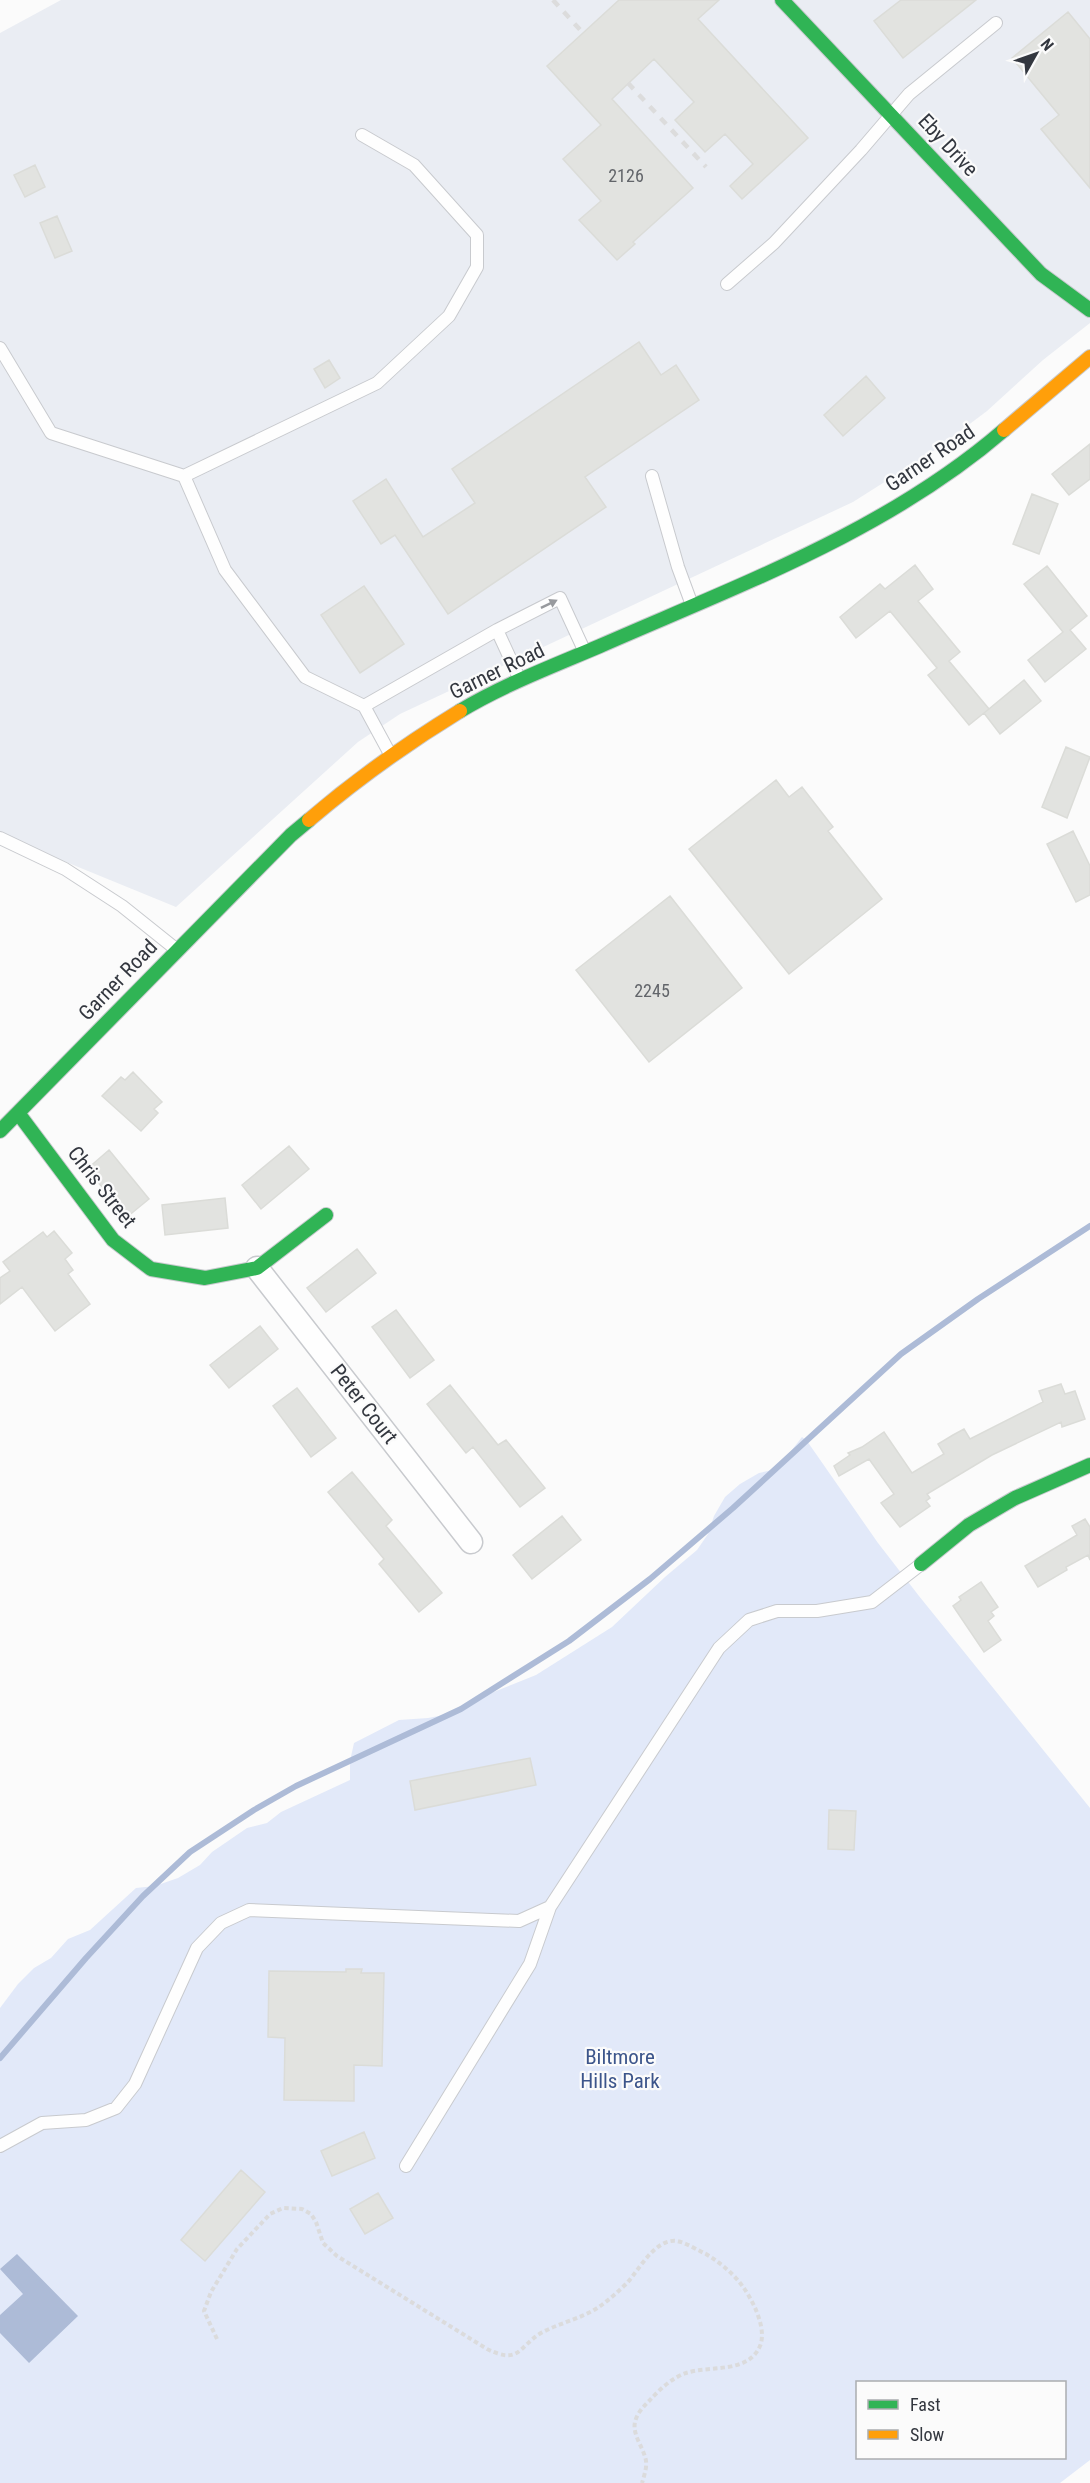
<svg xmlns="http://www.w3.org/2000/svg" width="1090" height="2483" font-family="'Roboto Condensed',sans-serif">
  <rect width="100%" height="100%" fill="#fbfbfb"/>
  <path fill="#eaedf3" d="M61,0H1090V323L1043,360L987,411L935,450L853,502L400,714L358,742L176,907L0,835V33Z"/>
  <path fill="#e2e9f9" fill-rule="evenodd" d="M802,1437L807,1441L878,1543L919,1596L1090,1808V2460L1060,2483H0V2008L18,1984L34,1968L51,1958L68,1939L90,1930L136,1888L155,1886L178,1878L200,1865L212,1852L247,1828L267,1823L281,1812L350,1780V1761L354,1743L399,1720L428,1718L449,1714L471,1701L536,1675L612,1627L665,1577L697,1550L708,1534L714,1516L725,1497L740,1484L759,1473L777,1469ZM858,2382H1064V2458H858Z"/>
  <path fill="#adbbd7" d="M17,2254L78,2316L29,2363L0,2333V2315L23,2294L0,2269Z"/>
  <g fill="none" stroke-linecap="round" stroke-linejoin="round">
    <path stroke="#adbbd7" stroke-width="6" d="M0,2058L86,1958L143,1896L190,1852L254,1810L296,1786L461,1709L569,1641L650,1579L733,1508L901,1354L978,1299L1090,1226"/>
  </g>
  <path fill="#e2e3e0" stroke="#dbdcd8" stroke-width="1.5" d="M619,0H719L698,19L808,138L742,199L730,186L753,164L725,134L705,152L675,120L694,102L654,59L612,99L693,188L633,242L635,244L617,260L579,220L601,201L563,159L601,125L547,66Z
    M901,0H976L903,58L874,21Z
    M1068,12L1090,39V188L1041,129L1059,115L1012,58Z
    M35,165L45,187L25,197L14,175Z
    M57,216L72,251L55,258L40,223Z
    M639,342L661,375L676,365L699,400L585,477L606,507L448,614L395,535L381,544L353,501L386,479L423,537L475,503L452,469Z
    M329,360L340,378L325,388L314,369Z
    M866,376L885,398L843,436L824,415Z
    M1090,444V479L1069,495L1052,474Z
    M1032,494L1058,504L1039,554L1013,544Z
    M915,565L933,589L918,601L960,652L949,661L989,709L969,725L928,675L937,668L890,611L856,638L840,617L880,584L885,589Z
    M1047,566L1087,616L1070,630L1086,649L1045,682L1028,660L1063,632L1024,584Z
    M364,586L404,644L360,673L321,615Z
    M1024,680L1041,701L1000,734L984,713Z
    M1066,747L1090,757L1067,818L1042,807Z
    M776,780L789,797L802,787L833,827L828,831L882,899L789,974L689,849Z
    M1073,831L1090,866V895L1076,902L1047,844Z
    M670,896L742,988L649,1062L576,970Z
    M133,1072L162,1102L154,1109L158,1113L141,1131L102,1096L121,1077L125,1080Z
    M289,1146L309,1169L261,1209L242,1185Z
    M109,1150L149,1199L127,1217L87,1169Z
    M225,1198L228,1228L165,1235L162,1205Z
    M54,1231L72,1253L65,1259L73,1270L68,1274L90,1304L55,1331L22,1287L0,1304V1278L10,1271L3,1262L43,1232L47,1237Z
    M357,1249L376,1273L326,1312L307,1288Z
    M396,1310L434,1360L410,1378L372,1327Z
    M260,1326L278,1349L229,1388L210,1365Z
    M1061,1384L1065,1394L1075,1391L1085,1419L1062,1427L1061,1422L992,1455L927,1494L930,1498L926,1501L930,1506L900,1527L881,1503L894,1494L869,1459L839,1476L834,1466L850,1455L848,1453L862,1447L884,1432L912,1473L944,1454L938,1444L953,1435L964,1429L970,1439L1043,1402L1039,1391Z
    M450,1385L498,1445L506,1440L545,1488L520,1507L473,1447L466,1453L427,1404Z
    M297,1388L336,1438L311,1457L273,1406Z
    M352,1472L392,1520L386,1526L442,1593L419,1612L379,1564L384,1559L328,1492Z
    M562,1516L581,1540L532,1579L513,1555Z
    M1085,1519L1090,1527V1560L1088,1555L1066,1567L1067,1570L1038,1587L1025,1566L1077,1535L1072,1526Z
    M981,1582L998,1607L991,1612L994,1616L988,1621L1001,1640L984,1652L953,1606L961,1600L959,1597Z
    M530,1758L536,1785L415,1810L410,1781Z
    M829,1810L856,1811L854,1850L828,1849Z
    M346,1969H362L361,1973H384L382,2066L354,2065V2101L284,2100L285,2038L268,2037L269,1971L346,1972Z
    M364,2132L375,2158L332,2176L321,2151Z
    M241,2170L265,2192L205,2261L181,2240Z
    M378,2193L393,2218L365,2234L350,2209Z"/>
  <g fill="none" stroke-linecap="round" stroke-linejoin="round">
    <defs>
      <path id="lane" d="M362,135L414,165L477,235V267L449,316L377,383L184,476L225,570L305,677L364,706
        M727,284L774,243L861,150L909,94L996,23
        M0,348L51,433L184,476
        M652,476L678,567L692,605
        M497,630L520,680
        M390,754L364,706L497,630L560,598L584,650
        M0,838L65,869L122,906L177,950
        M0,2146L42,2123L86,2120L116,2108L135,2084L197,1948L221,1923L249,1910L519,1921L550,1907L719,1648L749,1620L777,1611H817L872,1602L920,1565
        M406,2166L530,1964L550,1907"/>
      <path id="street" d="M257,1268L471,1542"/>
      <path id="fast" d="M782,0L1041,274L1090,310
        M460,711C503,685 553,666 600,646C739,585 887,531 1004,430
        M18,1113L113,1240L151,1269L205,1278L257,1268L326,1215
        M0,1131L291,835L309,820
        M921,1564L969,1525L1015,1498L1090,1465"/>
      <path id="slow" d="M1004,430L1090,357
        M309,820C357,779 406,744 460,711"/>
    </defs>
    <use href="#lane" stroke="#c8cace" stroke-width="14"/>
    <use href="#street" stroke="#c8cace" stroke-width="25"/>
    <use href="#fast" stroke="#c8cace" stroke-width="16"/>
    <use href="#slow" stroke="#c8cace" stroke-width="16"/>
    <path stroke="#dbdbdc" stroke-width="4" stroke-dasharray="4.5 3" stroke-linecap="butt" d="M217,2339L204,2311L211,2292L237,2249L270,2214L283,2208L302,2209L311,2214L316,2222L323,2243L337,2256L487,2349C520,2365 518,2347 541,2333C561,2322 585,2318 603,2304C611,2298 619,2291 627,2283C639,2270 655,2238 677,2241C687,2243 697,2250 706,2254C725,2266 739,2278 750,2298C757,2310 766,2332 760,2346C748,2374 710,2365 686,2373C673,2377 659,2390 650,2400C644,2406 637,2413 635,2422C632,2435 644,2448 646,2461C647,2468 644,2476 642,2483"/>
    <use href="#lane" stroke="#fefefe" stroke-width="12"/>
    <use href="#street" stroke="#fefefe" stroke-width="22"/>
    <use href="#fast" stroke="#30b455" stroke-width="14"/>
    <use href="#slow" stroke="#ff9f0a" stroke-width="14"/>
    <path stroke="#dcdcdc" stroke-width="4.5" stroke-dasharray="8 8" stroke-linecap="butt" d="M553,0L583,33
      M628,83L706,167"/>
  </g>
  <defs><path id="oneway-solid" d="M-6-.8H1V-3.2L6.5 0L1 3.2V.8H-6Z" transform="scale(1.5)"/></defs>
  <use fill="#989a9e" href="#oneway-solid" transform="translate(549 604) rotate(-26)"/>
  <g text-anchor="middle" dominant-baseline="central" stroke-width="4.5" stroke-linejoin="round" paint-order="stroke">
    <g font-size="18" fill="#62656a">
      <text x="626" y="175">2126</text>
      <text x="652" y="990">2245</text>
    </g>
    <g font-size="21" fill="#33373f" stroke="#fbfbfb">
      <text transform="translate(948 145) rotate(47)">Eby Drive</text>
      <text transform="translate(930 458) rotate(-34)">Garner Road</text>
      <text transform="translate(497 671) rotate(-26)">Garner Road</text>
      <text transform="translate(118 980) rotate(-46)">Garner Road</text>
      <text transform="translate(102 1187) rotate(52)">Chris Street</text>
      <text transform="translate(364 1404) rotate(52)">Peter Court</text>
    </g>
    <g font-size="21" fill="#3c558b" stroke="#fbfbfb">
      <text x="620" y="2057">Biltmore<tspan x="620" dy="24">Hills Park</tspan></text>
    </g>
  </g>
  <rect x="856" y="2381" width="210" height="78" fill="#fbfbfb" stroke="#abadb0" stroke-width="1.5"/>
  <rect x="868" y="2400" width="30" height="9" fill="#30b455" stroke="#abadb0" stroke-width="1.5"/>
  <text x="910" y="2411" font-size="18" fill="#33373f">Fast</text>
  <rect x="868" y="2430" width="30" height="9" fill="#ff9f0a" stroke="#abadb0" stroke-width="1.5"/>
  <text x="910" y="2441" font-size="18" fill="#33373f">Slow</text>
  <g transform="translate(1036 54) rotate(50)" stroke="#fbfbfb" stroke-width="4.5" paint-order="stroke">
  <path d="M0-4.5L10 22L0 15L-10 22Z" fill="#33373f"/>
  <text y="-9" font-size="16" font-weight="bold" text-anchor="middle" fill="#33373f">N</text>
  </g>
</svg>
